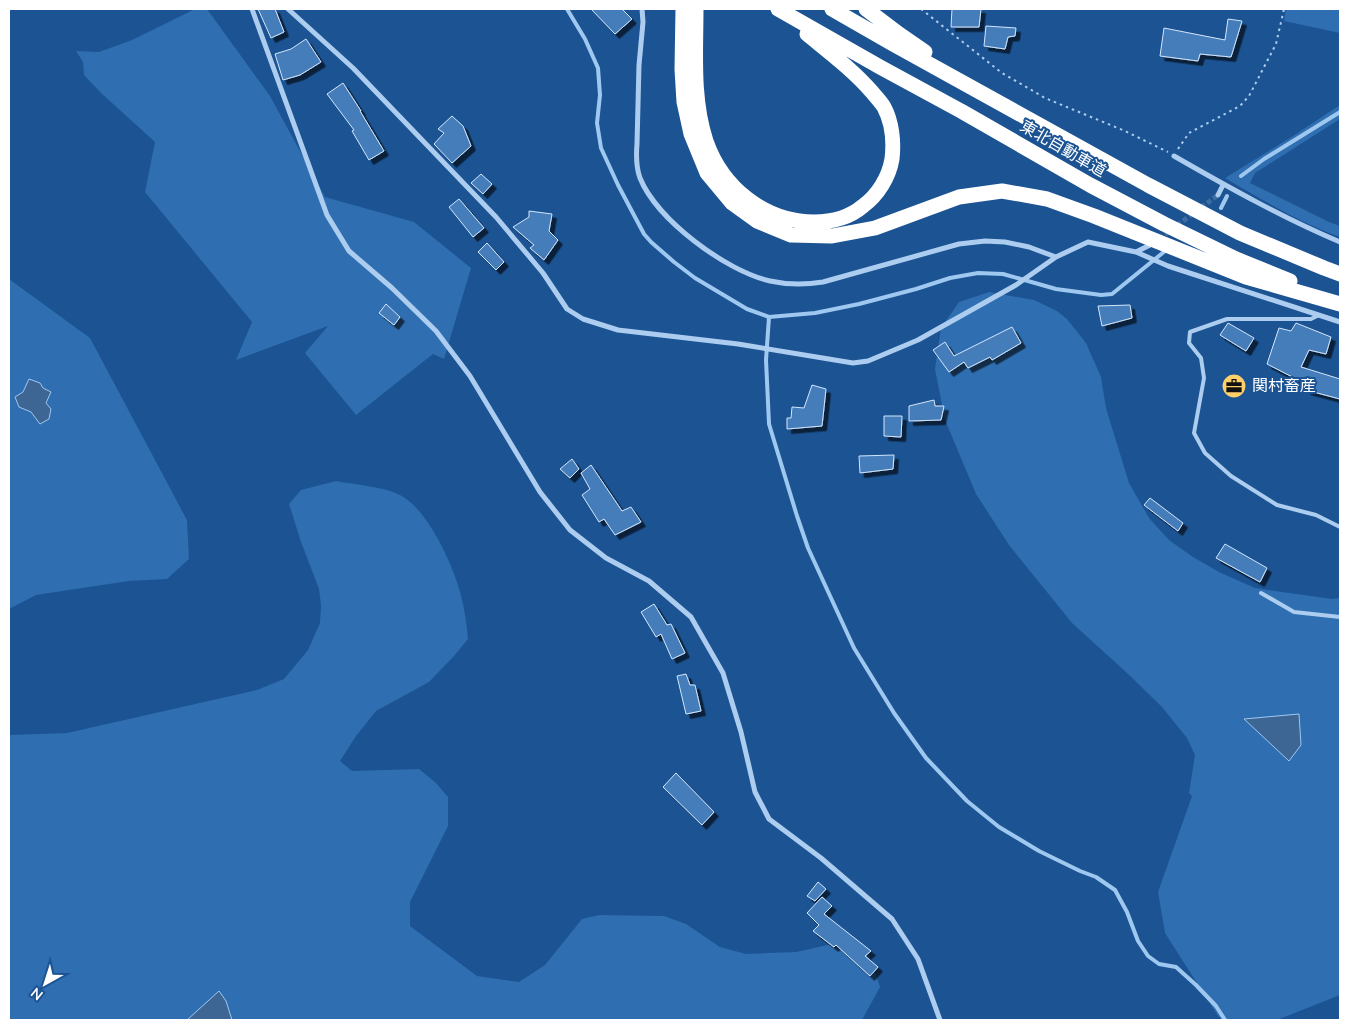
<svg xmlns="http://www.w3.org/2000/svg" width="1349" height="1029" font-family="'Nunito Sans','Noto Sans JP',sans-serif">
  <defs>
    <filter id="shadow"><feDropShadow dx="4.5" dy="4.5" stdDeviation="0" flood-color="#0009"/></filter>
  </defs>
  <rect width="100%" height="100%" fill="#1b5393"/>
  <path fill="#2e6eb1" d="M195,9H207L270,96L325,197L414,222L471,268L444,359L433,354L356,415L305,353L328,326L236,360L252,322L145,192L155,142L101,93L84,75L83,62L76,51L99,52L132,40Z
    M1286,9H1340V33L1284,21Z
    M1340,105V119L1255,173L1250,183L1329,222L1340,226V237C1299,222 1262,200 1225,178L1293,136Z
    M9,279L90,338L187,520L189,559L167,579L129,581L36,595L9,609Z
    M989,292L1034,300L1057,311L1067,319L1086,343L1101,377L1106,408L1129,483L1149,518L1169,540L1193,557L1219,572L1255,588L1332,599L1340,598V995L1277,1020H1223L1218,1016L1165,933L1158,892L1192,796L1189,793L1195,755L1187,738L1162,707L1127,673L1072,623L1009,545L976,494L945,420L935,369L941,328L959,302Z
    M336,481C356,485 382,486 400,495C430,510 459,576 464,609C466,619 467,629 468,639L454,656L429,682L376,711L356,736L340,761L352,771L419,769L436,783L448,797V826L410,902V926L477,976L519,982L545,965L582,919L599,915L664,916L686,924L720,947L746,954L796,952L841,942L869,955L880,987L862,1020H9V735L67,733L257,690L284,679L308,650L320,623L321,605L319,589L301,542L289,504L301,490Z"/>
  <path fill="#3d6694" stroke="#9fc8f1" d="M29,379L40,383L43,388L51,392L46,403L51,409L49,419L40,424L31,412L19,407L15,397L23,392Z
    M1299,714L1301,745L1289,761L1244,719Z
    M219,991L226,1001L232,1020H187Z"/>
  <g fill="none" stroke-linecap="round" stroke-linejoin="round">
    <path stroke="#9fc8f1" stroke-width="4" d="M567,9L585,39L598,68L600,95L597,123L601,148L618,185L644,234L651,242L674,262L695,278L747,309L769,317L815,313L859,304L916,289L950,278L978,273L1003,274L1056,289L1101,295L1112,294L1165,251
      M1241,176L1264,159L1340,112
      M1221,208L1227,196
      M769,317L766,360L769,424L797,516L808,548L854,648L894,713L926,758L967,801L999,827L1039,851L1080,871L1096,877L1115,890L1127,912L1138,941L1148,956L1159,964L1176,967L1196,985L1216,1006L1225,1020"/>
  </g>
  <path fill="#447dba" stroke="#d3e6fb" filter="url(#shadow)" d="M258,9H275L284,32L271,38Z
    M591,9H622L632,19L615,34Z
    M952,9H981L979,27H951Z
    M1228,19L1242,21L1231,57L1200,54L1198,61L1160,56L1164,28L1225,40Z
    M986,26L1016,28L1015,36L1008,37L1005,49L984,46Z
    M306,39L321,62L300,75L283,80L275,54L291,49Z
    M343,83L361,111H360L384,151L369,160L352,131L354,130L327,94Z
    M452,116L463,126L471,146L452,163L434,144L444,133L438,129Z
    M481,174L492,184L483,194L471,183Z
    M459,199L484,228L473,237L449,207Z
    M529,211L552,214L549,231L558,240L544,260L530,248L534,245L513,227L529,217Z
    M487,243L504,262L496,270L478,252Z
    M386,304L400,317L394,325L379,313Z
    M1130,305L1132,318L1102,326L1098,306Z
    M1228,323L1254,338L1246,351L1220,335Z
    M1296,323L1331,337L1326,354L1309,350L1301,367L1340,379V399L1306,390L1308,385L1267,364L1279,328L1291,331Z
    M1012,327L1021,343L992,360L990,357L968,368L964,362L949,372L933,350L945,342L954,356Z
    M812,385L826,389L822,426L787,429V418H791L792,407L804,408Z
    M934,400L935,406H944L941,420L909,421V406Z
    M884,416H902L901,437L884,436Z
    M894,455L893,469L860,473L859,456Z
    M572,459L579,469L570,478L560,469Z
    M591,465L622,511L631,507L641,522L615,535L604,519L599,522L582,495L590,489L581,473Z
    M1150,498L1183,523L1178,531L1144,505Z
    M1225,544L1267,568L1260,582L1216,558Z
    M654,604L667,625L671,624L685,653L672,659L661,634L656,637L641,612Z
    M686,674L690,685H695L701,711L686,714L677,676Z
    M676,773L714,812L702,825L663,787Z
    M818,882L826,889L815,901L807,896Z
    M822,897L832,906L824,914L871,951L865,956L878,967L870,976L836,945L834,947L813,931L819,925L807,913Z"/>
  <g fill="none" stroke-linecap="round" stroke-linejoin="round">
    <path stroke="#3d6da3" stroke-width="5" stroke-dasharray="5 2.5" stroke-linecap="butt" d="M1159,239L1218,195"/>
    <path stroke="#accdef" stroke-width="2" stroke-dasharray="2.5 4" stroke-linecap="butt" d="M921,9L1002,73L1045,98L1125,131L1168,152
      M1178,149L1189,133L1240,106L1249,96L1276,44L1284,9"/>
    <path stroke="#accdef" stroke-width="4" d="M1319,315L1311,319H1227L1190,332L1189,343L1201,358L1204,378L1194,433L1205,453L1231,476L1277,505L1316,515L1340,527
      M1261,593L1294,612L1340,617"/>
    <path stroke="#accdef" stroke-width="5" d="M252,9L327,215L349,251L392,288L436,331L470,376L540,492L570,530L606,558L649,581L691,617L723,673L741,732L755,792L769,819L821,858L892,919L918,959L940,1020
      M288,9L353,68L496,217L543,273L567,309L583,319L618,330L738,344L853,363L868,361L918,340L1016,285L1056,257L1088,242L1136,252L1168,266L1340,322
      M642,9L643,22L639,65L637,144C636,156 636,167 640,178C657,220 726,271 770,281C788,285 805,285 823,282L959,244L985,241L1005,242L1029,247L1056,257
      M1174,156C1228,187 1283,218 1340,242
      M1218,195L1223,185
      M1136,252L1150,245"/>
    <path stroke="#fff" stroke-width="15" d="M683,9L682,69L684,102L691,134L707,173L732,203L757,221L791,235L832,236L875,228L959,197L1002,191L1047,199L1094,216L1246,277L1340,304
      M696,9C696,53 692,98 706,141C722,187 764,222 814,222C832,222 849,218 863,206C878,195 889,177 892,159C894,142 892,122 884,107C881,102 876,97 872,92C853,70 829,52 807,34
      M778,9L880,67L961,111L1090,185L1164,224L1236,259L1290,281
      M832,9L893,44L1148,185L1240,233L1324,268L1340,274
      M866,9L899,34L925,52"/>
  </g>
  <defs>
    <symbol id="office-disc" viewBox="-11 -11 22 22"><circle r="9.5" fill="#ffd06a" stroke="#1b5393"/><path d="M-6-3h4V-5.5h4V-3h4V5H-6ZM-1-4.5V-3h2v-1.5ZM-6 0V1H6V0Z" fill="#111"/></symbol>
  </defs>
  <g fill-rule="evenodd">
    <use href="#office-disc" x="1220" y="372" width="28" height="28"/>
  </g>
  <g text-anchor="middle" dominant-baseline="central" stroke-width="4" stroke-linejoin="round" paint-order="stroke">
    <g font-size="16" fill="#fff" stroke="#1b5393">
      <text transform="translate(1063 149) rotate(30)">東北自動車道</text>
    </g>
    <g font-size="16" fill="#fff" stroke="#1b5393" text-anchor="start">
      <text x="1252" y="386">関村畜産</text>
    </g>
  </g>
  <rect width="1349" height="1029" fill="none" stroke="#ffffff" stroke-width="20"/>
  <g transform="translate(45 984) rotate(219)" stroke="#1b5393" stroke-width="4" paint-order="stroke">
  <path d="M0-4L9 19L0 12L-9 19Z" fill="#ffffff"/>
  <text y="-8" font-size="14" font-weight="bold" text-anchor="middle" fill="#ffffff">N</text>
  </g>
</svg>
